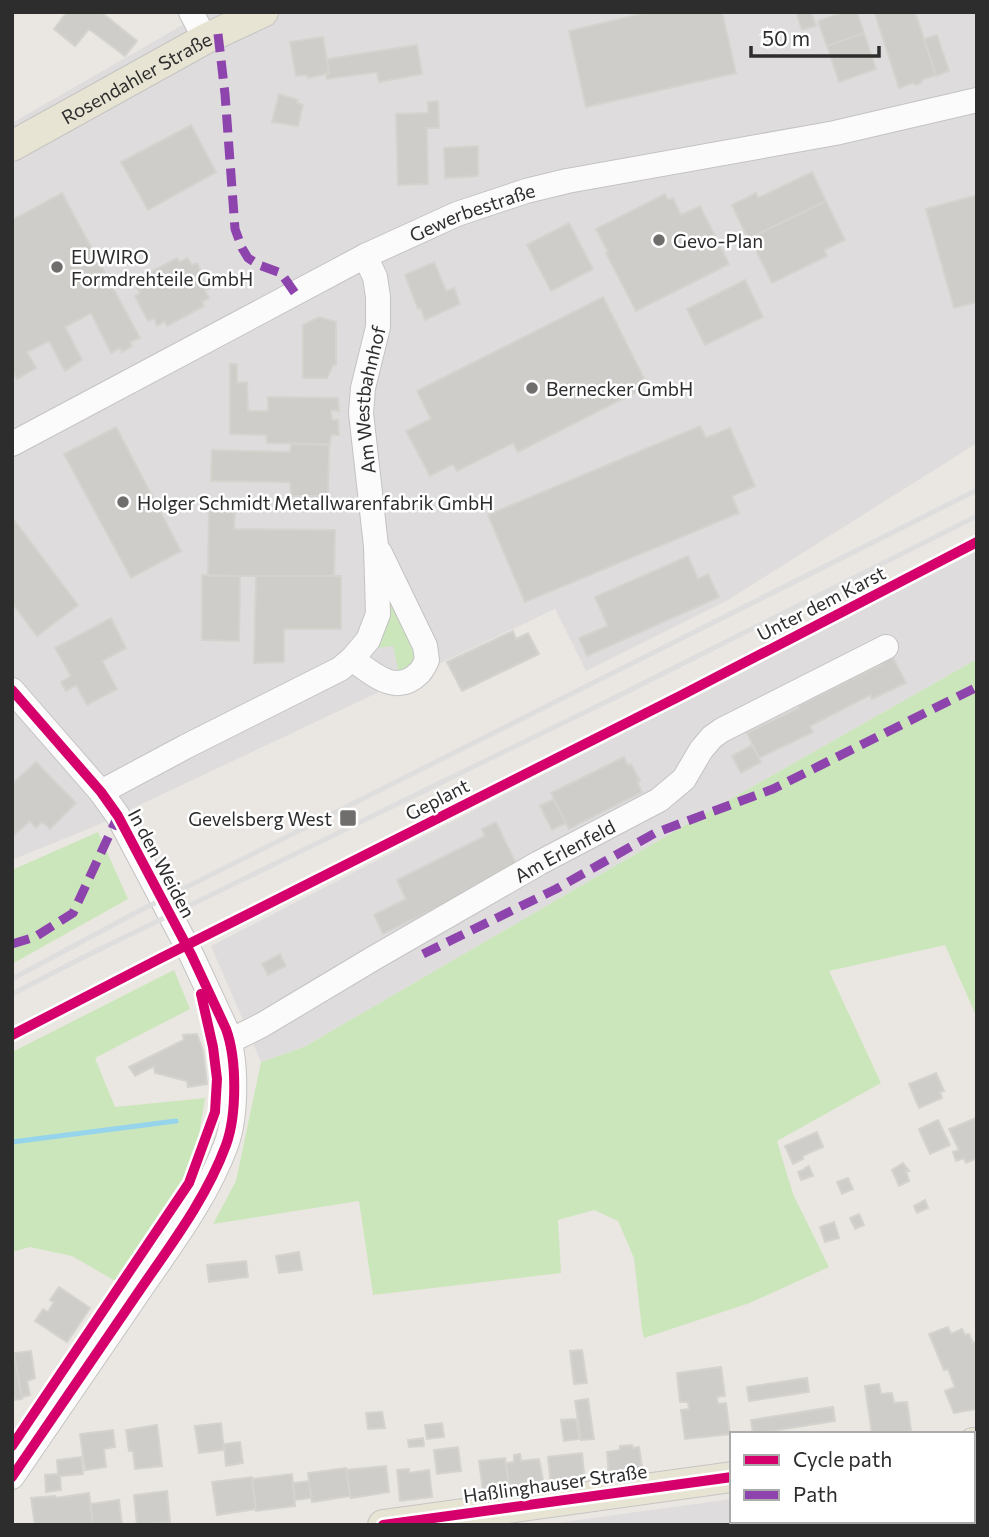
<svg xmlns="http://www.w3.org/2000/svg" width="989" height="1537" font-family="Commissioner,sans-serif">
  <rect width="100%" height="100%" fill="#eae7e2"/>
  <path fill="#dfdcde" d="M205,12H977V443L728,600L586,671L555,609L93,827L12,860V123Z
    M977,551V659L706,813L304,1047L261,1062L211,946Z
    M977,1465V1525L549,1524L732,1499V1521H973V1466Z"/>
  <path fill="#cce6bb" d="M389,599L419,658L399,674L393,646L377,648Z
    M977,659V1018L945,945L829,971L881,1083L777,1141L793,1194L829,1267L750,1303L644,1338L642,1330L634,1258L618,1221L594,1210L558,1220L561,1273L373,1295L359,1201L213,1224L236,1181L261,1062L304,1047L706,813Z
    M98,832L128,899L12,964V870Z
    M174,970L190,1009L95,1058L115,1107L205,1098L197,1147L173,1204L117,1282L72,1256L30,1247L12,1252V1052Z"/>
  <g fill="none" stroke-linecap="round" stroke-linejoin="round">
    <path stroke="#96d4ec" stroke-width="5" d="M12,1142L176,1121"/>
  </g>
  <path fill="#cfcdc9" stroke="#d5d3ce" stroke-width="2" d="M67,12H101L137,41L125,56L89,29L75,46L54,29Z
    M649,12H722L736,73L586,107L569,31Z
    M796,12H811L816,26L802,30Z
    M844,12H857L864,33L827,46L818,21Z
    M881,12H915L936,75L922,80L921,83L916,85L913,83L899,88L875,14Z
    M864,33L876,69L839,82L827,46Z
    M937,35L949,71L936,76L924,39Z
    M323,37L329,73L308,78L307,75L296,76L290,42Z
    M417,45L422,74L379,82L377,72L327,79L326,74L329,73L327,59Z
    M279,94L298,100L297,103L303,105L298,126L272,122Z
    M438,101L439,128H427L428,184L398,185L396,114L428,113V102Z
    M191,125L216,172L148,210L121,162Z
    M478,146V176L445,178L444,148Z
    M812,172L826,201L748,239L732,205L756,193L758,198Z
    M62,193L140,338L130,342L132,346L122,352L120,348L111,353L91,313L65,327L82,360L65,371L49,341L27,352L36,368L17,379L12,370V220Z
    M665,194L668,200L673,198L681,215L700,206L729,264L636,311L606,253L608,252L596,229Z
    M977,195V302L954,308L926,209Z
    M826,201L845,240L824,250L827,256L772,283L750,238Z
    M569,223L593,269L551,291L527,245Z
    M177,258L180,262L187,258L192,265L197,263L209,288L205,291L209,298L202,302L204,306L167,326L165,321L157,326L154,318L148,321L135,296L140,293L136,286L143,282L141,277Z
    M434,262L446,291L454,288L460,304L425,320L421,308L418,309L405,275Z
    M745,280L763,317L705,345L687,309Z
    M603,297L648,386L518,452L513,443L457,471L453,464L430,476L406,431L431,419L417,391Z
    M319,317L336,322V365H333L327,378H303V325Z
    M230,364H237V383L247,382L248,411H268V397L338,398L339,411L331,410L332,420H338L339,435H331L330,444L267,443L266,435L230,434Z
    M700,426L706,438L730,428L755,486L732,496L739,513L525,602L488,515Z
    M116,427L181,551L131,578L64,454Z
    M291,444L329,445L328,496H291L290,482L211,481L212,450L290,452Z
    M209,508L235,509L234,529L335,530L334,576H208Z
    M12,517L78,605L37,636L12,603Z
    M688,556L698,579L708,574L719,597L587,656L579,638L608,626L595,597Z
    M202,575L240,576L239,641L202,640Z
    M256,576H341V629H284V662L254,663Z
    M111,618L126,648L102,661L117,689L87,705L76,685L66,691L61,682L71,676L55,648Z
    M513,631L516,639L528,633L539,654L462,691L447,662Z
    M891,654L906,683L872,699L870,695L810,726L813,732L759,758L747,733L799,708L798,706L882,664L880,658Z
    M752,745L761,762L741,773L732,756Z
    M624,757L628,765L631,764L640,781L637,782L642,792L569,829L551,793Z
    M36,762L76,803L50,829L42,822L36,828L30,821L12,837V784Z
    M554,799L566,823L552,830L540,806Z
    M496,822L518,868L383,934L374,915L406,899L397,880L485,836L482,829Z
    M280,954L286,966L268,975L262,964Z
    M197,1034L203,1051L207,1084L188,1087L187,1081L155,1073L154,1066L135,1076L129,1067L184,1040L183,1035Z
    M936,1073L944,1091L940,1092L942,1098L919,1108L909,1084Z
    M976,1118L977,1158L966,1163L964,1158L956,1161L953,1152L959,1150L949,1129Z
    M938,1120L950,1145L930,1154L919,1129Z
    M817,1132L823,1147L802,1156L803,1159L793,1164L785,1146Z
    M903,1163L909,1171H906L909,1181L899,1186L892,1170Z
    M809,1166L813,1176L801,1180L798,1172L805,1169V1168Z
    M848,1178L853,1189L842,1194L837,1182Z
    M925,1200L928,1208L917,1213L914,1206Z
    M859,1214L864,1225L855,1229L850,1218Z
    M834,1222L839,1238L825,1242L820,1227Z
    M299,1252L302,1270L279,1273L276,1256Z
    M246,1261L248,1277L209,1282L207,1265Z
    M59,1287L90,1308L67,1342L35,1321L43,1309L48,1312L54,1302L50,1300Z
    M948,1327L951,1334L962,1329L965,1335L969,1334L973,1343L977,1341V1409L954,1413L945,1391L955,1387L948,1369L944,1370L929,1334Z
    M582,1350L587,1383L574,1384L570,1351Z
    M31,1351L35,1378L27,1381L30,1395L22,1397L14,1353Z
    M14,1355L22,1399L14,1400L12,1389V1356Z
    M721,1367L725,1396L717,1397L718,1404L726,1403L730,1434L685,1439L681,1410L689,1409L688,1402H680L677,1373Z
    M807,1378L809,1392L749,1401L747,1387Z
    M879,1384L881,1394L892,1393L894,1403L907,1402L911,1431L895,1434H872L865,1386Z
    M588,1399L594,1439L581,1440L575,1401Z
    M833,1407L835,1421L753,1434L751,1420Z
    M382,1412L385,1428L368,1429L366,1413Z
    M576,1419L579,1439L564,1441L561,1420Z
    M221,1423L224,1450L199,1453L195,1426Z
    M442,1423L444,1437L427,1439L425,1425Z
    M157,1425L162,1466L135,1469L133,1451H129L126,1430Z
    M113,1430L115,1447L104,1449L106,1467L85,1470L80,1434Z
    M423,1438L424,1446L409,1447L408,1440Z
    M240,1442L243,1463L226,1466L224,1444Z
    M632,1445L633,1448L639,1447L643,1473L609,1477L607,1452L620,1450V1446Z
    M458,1447L461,1471L437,1474L434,1450Z
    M582,1453L585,1482L551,1486L548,1457Z
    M520,1454L521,1461L539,1459L544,1486L510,1490L506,1463L514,1462V1455Z
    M81,1457L83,1474L60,1476L61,1490L46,1492L45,1475L58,1474L57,1460Z
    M505,1458L509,1486L483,1490L479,1461Z
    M386,1466L389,1492L351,1498L346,1470Z
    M346,1468L350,1496L312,1502L308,1473Z
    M409,1469V1473L429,1470L432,1497L400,1501L397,1470Z
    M292,1474L295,1506L256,1511L252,1479Z
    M252,1477L256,1509L217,1515L212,1482Z
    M309,1481L311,1498L295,1500L293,1483Z
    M167,1491L170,1522L137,1525L134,1495Z
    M89,1493L93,1525H35L31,1498L55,1496L56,1498Z
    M119,1500L122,1525H93L90,1504Z
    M743,1521H853L860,1524L742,1525Z
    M891,1521H943L952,1525H890Z"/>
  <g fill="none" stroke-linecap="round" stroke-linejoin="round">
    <defs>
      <g id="minor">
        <path d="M191,12L205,39"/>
        <path id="s1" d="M12,444L365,256L457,214L526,191L567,181L835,133L977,100"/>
        <path d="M352,659C372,673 395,696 418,674C422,671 425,664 427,660L425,646L380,553"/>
        <path d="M12,690L101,792L118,816L192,956L226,1029C237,1059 237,1115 226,1145C205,1202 166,1251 133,1300C93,1359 53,1418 12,1477"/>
        <path id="s2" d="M101,792L185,747L340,669L352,659L368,640L378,614L376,546L361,413L363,388L378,327V297L375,277L365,256"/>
        <path id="s3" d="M230,1041L262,1025L374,958L539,863L659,800L684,779L701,750L712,737L722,730L886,647"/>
      </g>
      <g id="major">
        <path id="s4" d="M12,146L205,39L263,12"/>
        <path d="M973,1443H977"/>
        <path d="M383,1525L732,1477"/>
      </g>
    </defs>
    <use href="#minor" stroke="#c4c3c3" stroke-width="26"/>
    <use href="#major" stroke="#c6c4c3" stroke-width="32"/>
    <use href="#minor" stroke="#fcfbfb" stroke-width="24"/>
    <use href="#major" stroke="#e7e4d4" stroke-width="30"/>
    <path stroke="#dededf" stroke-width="5" d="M12,979L137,912L977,490
      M12,994L84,957L614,698L977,516"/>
    <path stroke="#8e44ad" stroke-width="9" stroke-dasharray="18 9" stroke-linecap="butt" d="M218,34L225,94L235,229L242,248L248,258L259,265L281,273L295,293
      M12,944L35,937L73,913L118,816
      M423,954L556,889L655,833L773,789L977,687"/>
    <defs>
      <path id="cycleway" d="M12,690L101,792L118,816L192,956L226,1029C237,1059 237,1115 226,1145C205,1202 166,1251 133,1300C93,1359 53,1418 12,1477
        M12,1035L161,958L682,695L977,542
        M12,1446L189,1183L215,1112L217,1079L213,1047L201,994
        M383,1525L732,1477"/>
    </defs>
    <use href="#cycleway" stroke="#fff" stroke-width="15"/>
    <use href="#cycleway" stroke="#d6006c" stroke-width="10"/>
  </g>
  <g fill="#6f6e6c" stroke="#fff" stroke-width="2.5">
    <circle cx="659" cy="240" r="7"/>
    <circle cx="57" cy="267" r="7"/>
    <circle cx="532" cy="388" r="7"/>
    <circle cx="123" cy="502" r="7"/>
    <rect x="339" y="809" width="18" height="18" rx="3.5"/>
  </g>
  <g text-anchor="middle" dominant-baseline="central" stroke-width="5" stroke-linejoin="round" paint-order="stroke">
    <g font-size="19" fill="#2d2d2d" stroke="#fff">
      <text stroke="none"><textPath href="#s4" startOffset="142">Rosendahler Straße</textPath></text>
      <text stroke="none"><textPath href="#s1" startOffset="516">Gewerbestraße</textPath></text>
      <text stroke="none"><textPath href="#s2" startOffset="553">Am Westbahnhof</textPath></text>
      <text transform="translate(821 603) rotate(-27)">Unter dem Karst</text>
      <text transform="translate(437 799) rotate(-27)">Geplant</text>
      <text stroke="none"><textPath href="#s3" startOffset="385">Am Erlenfeld</textPath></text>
      <text transform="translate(162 863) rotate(62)">In den Weiden</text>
      <text transform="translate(555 1483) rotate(-8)">Haßlinghauser Straße</text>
    </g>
    <g font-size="19" fill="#2d2d2d" stroke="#fff" text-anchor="start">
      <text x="673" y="240">Gevo-Plan</text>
      <text x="71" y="256">EUWIRO<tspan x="71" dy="22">Formdrehteile GmbH</tspan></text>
      <text x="546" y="388">Bernecker GmbH</text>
      <text x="137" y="502">Holger Schmidt Metallwarenfabrik GmbH</text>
      <text x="332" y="818" text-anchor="end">Gevelsberg West</text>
    </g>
  </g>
  <rect width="989" height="1537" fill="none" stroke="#2d2d2d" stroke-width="28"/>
  <rect x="730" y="1432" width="245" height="91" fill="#ffffff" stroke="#ababab" stroke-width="2"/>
  <rect x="744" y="1455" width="35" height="10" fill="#d6006c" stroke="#ababab" stroke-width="2"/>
  <text x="793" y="1467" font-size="21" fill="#2d2d2d">Cycle path</text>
  <rect x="744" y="1490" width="35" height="10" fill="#8e44ad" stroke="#ababab" stroke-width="2"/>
  <text x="793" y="1502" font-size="21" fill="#2d2d2d">Path</text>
  <path d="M751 46v10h128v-10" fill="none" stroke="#2d2d2d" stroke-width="3.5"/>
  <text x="762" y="46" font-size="21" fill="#2d2d2d" stroke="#ffffff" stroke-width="5" paint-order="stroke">50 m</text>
</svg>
